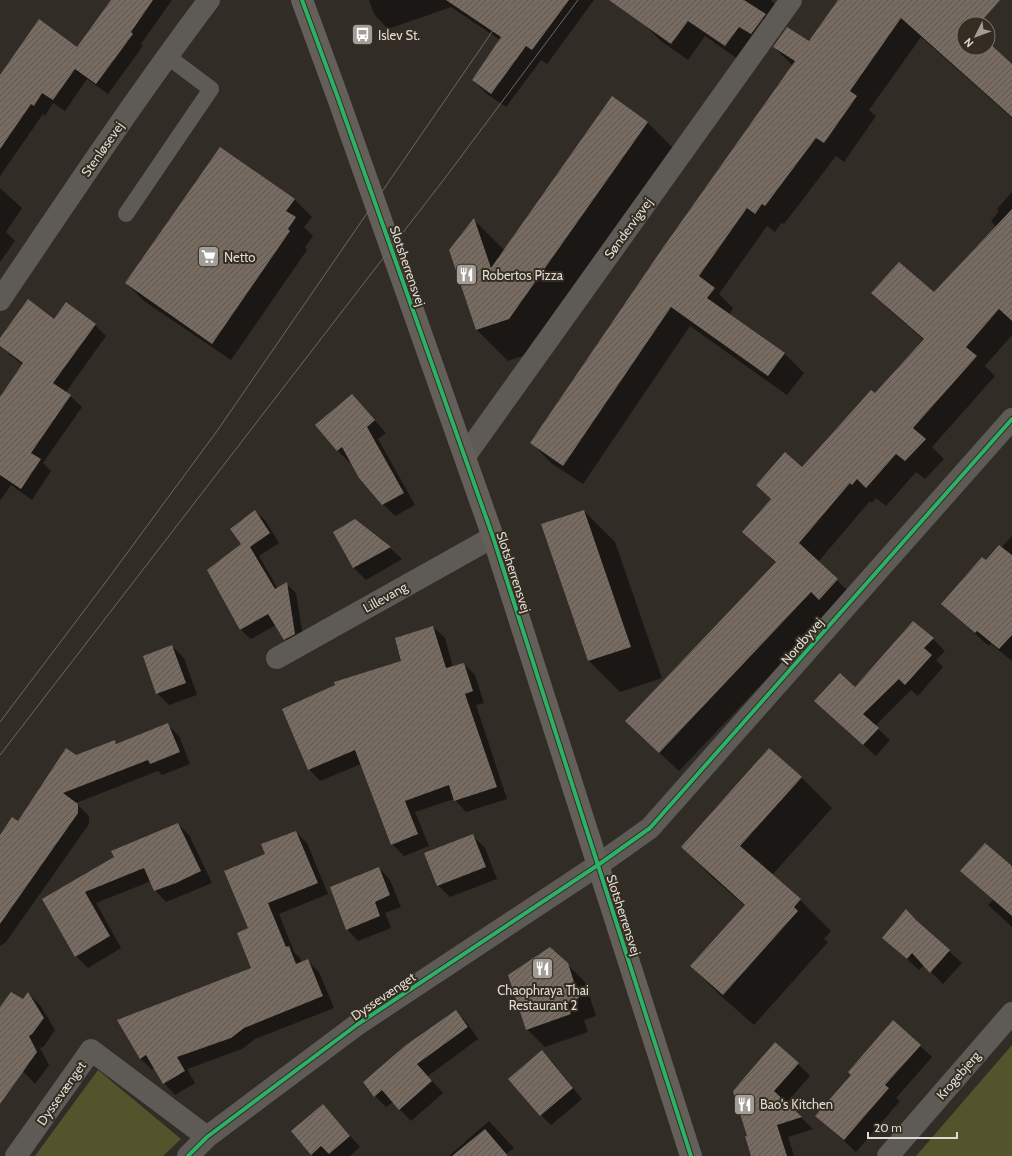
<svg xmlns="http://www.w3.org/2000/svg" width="1012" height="1156" font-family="Cabin,sans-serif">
  <defs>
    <pattern id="building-hatch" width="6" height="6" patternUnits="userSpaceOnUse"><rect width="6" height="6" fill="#776b62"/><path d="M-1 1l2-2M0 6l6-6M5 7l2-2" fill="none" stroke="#5d5651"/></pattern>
  </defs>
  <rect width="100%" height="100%" fill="#312c26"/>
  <path fill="#54542c" d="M1012,1045V1156H916Z
    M98,1070L181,1139L163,1156H35Z"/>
  <path fill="#0007" d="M112,0H172L141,44L143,46L108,94L87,79L65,111L53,103L45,116L43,114L0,176V77L77,48Z
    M369,0H594L547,64L541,60L506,107L487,94L473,80L500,40L451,7L388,29L374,14Z
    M663,0H771L778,7L742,62L705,36L688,60L661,41L645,25Z
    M839,0H939L966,24H964V48H988V44L1012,65V118L921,37L869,110L876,116L844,162L836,156L784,224L781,223L775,232L767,226L719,294L733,308L729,315L785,354L804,373L787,395L690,326L583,484L551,463L532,443L793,66L774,47L809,43Z
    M647,122L678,153L540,350L508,361L477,330L450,250L474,220L504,250Z
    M0,188L22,208L6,232L15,241L0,262Z
    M1012,192V335L985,366L995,376L932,447L944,459L925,479L916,472L886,506L876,498L872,503L870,501L818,562L856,599L831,611L679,771L646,740L776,563L744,532L772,500L757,485L802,468L875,395L924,340L892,312L873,293L934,294L996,227L991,221L999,211L997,209Z
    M294,199L312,217L304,227L313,236L305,247L307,250L231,360L144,301L126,283Z
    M54,320L95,325L106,336L66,392L82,407L43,463L51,471L32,500L11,485L0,501V399L23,365L9,354L0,345V339Z
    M352,395L386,433L378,439L415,505L395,516L383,504L351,461L350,463L338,451L316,425Z
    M255,511L265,520L279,543L259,556L278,589L286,584L296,593L304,643L295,648L285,639L276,625L251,639L241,630L208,570L242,544Z
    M584,511L615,542L662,678L620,692L589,661L543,525Z
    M355,520L390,548L402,559L366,580L354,568L334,532Z
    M1012,536V661L991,644L989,646L956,617L942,604L1001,548Z
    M433,627L445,638L453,667L464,664L475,675L484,703L476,705L507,799L466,812L454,799L415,812L429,846L404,856L392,844L361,764L320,781L309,769Z
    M933,639L945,651L936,660L943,667L918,696L911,690L875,726L890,740L876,756L828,713Z
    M172,646L184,658L197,695L169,705L157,693Z
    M168,725L179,736L190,764L162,775L158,771L76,803L89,816V824L6,942L0,946V836L18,822L76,756L115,741L118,745Z
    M801,777L832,808L772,875L800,900L831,931L824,939L828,942L754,1025L722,997L691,966L745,906L713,878L682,847Z
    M178,824L189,835L212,883L166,902L155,890L151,881L96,903L121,948L88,968L76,956L44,899Z
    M296,832L307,843L328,894L279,914L294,952L300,958L302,963L307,960L319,972L334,1008L255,1039L242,1049L187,1069L195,1083L175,1095L164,1083L154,1068L152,1070L140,1058L252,969L250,929L267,854Z
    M473,836L485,848L497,879L450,897L438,885Z
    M1012,864V927L988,905L993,900L961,871L1010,866Z
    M379,868L390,880L401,907L385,913L391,928L358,941L347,929Z
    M921,926L962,963L943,984L924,965L919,970L883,938Z
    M567,964L585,982L596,1016L584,1020L588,1032L545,1047L527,1029Z
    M28,993L40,1005L55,1030L44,1046L40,1048L49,1065L35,1084L24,1072L0,1031V1009L23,1001Z
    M456,1011L467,1023L478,1039L428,1076L443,1093L411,1121L393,1102L386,1107L375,1096Z
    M920,1046L932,1057L896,1098L900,1101L856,1152L817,1116Z
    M542,1051L552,1061L582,1099L551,1125L541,1115Z
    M798,1064L810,1076L786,1103L813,1129L788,1137L794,1156H753L748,1136L734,1091Z
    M323,1105L360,1147L350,1156H313L292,1131Z
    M489,1121L514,1148L506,1154L508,1156H449Z"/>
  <path fill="url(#building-hatch)" d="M111,0H153L131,32L133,34L96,84L75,69L53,100L42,93L34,106L31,104L0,149V75L39,19L77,47Z
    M446,0H569L532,50L526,46L491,94L472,80L501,37Z
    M609,0H744L766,14L751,34L739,27L725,46L688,21L671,44Z
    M838,0H1000L979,24H964V48H988V42L1012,64V117L901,18L850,91L857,96L824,143L816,138L765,206L762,204L755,214L747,208L699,276L715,288L707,298L785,353L768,376L671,307L563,466L530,443L662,249L795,61L773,47L787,27L809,41Z
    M612,96L648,122L509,319L476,330L449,250L474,218L491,268Z
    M220,147L295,199L286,211L296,217L288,229L290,231L212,344L125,283Z
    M1012,209V321L999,309L966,347L977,356L913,428L926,439L905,461L896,454L866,488L857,479L852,485L850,483L799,543L838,579L819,600L811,592L659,753L625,721L776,562L742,532L771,499L756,485L785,452L802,467L871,390L875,393L924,339L871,293L899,262L934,292Z
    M28,299L54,319L66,302L96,324L53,383L71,395L31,453L41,459L21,489L0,475V397L23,363L0,346V338Z
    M352,394L375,420L367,427L404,493L382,505L359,478L342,447L337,451L315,425Z
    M255,510L270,533L250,547L275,589L287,582L295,634L284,640L268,614L240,630L207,570L241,544L230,529Z
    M584,510L631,647L588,661L541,524Z
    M355,519L391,547L353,568L333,532Z
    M999,545L1012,555V635L999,649L977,631L975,633L941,604L982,557L986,560Z
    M913,621L934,638L924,648L932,655L905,685L899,679L863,714L879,728L863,745L814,701L840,673L855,687Z
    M433,626L446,668L464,663L473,691L465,694L497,787L454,801L449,785L405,801L418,834L391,845L355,750L308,770L282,709L335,685L334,682L401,661L395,638Z
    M172,645L186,683L156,694L143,656Z
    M168,723L180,752L150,764L148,760L63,793L78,804V813L0,924V835L12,817L18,821L66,748L76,755L115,740L116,744Z
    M769,748L802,777L740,846L801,899L794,907L798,911L723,995L690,966L745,905L681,847Z
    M178,823L201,871L176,883L154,891L144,868L85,892L110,936L75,957L42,899L114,857L111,851Z
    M296,831L318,883L268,903L286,947L289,946L296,964L308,959L323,996L244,1028L231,1038L177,1057L185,1071L163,1084L146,1055L140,1059L117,1020L251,968L237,933L248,928L224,871L265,854L261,844Z
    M473,834L486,867L437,886L424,853Z
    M985,843L1012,866V916L960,871Z
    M379,867L390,895L375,902L380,916L346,930L330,887Z
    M906,909L916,920L950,950L930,973L912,953L907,959L882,938Z
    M550,947L568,963L579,998L567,1003L571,1014L526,1030L508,975Z
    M11,992L23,999L28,992L44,1018L32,1034L29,1036L37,1052L0,1104V1007Z
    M456,1010L468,1027L417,1064L432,1081L399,1110L382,1090L374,1097L363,1082L406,1045Z
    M893,1020L921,1045L885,1085L889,1088L844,1140L815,1116L851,1075L848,1072Z
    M775,1042L799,1063L774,1091L802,1117L777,1125L787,1156H751L745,1136H747L733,1091Z
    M542,1050L573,1088L540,1116L508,1079Z
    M323,1104L350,1136L329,1154L321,1146L311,1155L291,1131Z
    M485,1129L508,1156H452Z"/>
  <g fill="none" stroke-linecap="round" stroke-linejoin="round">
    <path stroke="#5e5b57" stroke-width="16" d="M126,214L211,89L167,56"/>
    <path stroke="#5e5b57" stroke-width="22" d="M0,300C68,199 136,97 209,0
      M465,456L791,0
      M277,658L493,537
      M16,1156L91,1050L207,1137
      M188,1156L207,1137L358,1024L598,865L650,828L1012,419
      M888,1156L1012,1013"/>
    <path stroke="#646059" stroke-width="22" d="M302,0L338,98L493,537L691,1156"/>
    <path stroke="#6c6a66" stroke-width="1" d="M0,722L105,583L217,431L514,0
      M0,755L445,178L578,0"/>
    <defs>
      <path id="cycleway" d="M302,0L338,98L493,537L691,1156
        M188,1156L207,1137L358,1024L598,865L650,828L1012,419"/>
    </defs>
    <use href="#cycleway" stroke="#352d22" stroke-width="6"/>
    <use href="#cycleway" stroke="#2db169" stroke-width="4"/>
  </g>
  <defs>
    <symbol id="bus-square" viewBox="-11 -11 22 22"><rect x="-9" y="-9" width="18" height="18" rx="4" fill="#a29e97" stroke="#352d22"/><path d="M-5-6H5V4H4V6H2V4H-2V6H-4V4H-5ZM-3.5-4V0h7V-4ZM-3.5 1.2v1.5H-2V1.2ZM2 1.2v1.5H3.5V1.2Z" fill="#fff"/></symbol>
    <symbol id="supermarket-square" viewBox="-11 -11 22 22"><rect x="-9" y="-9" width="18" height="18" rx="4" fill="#a29e97" stroke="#352d22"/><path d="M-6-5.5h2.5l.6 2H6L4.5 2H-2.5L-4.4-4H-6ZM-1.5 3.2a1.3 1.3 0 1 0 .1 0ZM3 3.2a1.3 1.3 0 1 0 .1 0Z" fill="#fff"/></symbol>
    <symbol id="restaurant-square" viewBox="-11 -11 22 22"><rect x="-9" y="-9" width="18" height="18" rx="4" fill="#a29e97" stroke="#352d22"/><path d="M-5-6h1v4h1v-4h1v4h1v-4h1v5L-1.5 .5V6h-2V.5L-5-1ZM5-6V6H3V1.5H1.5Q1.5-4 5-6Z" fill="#fff"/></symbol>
  </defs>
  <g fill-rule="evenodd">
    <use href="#bus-square" x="350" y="22" width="25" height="25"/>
    <use href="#supermarket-square" x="196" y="244" width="25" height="25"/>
    <use href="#restaurant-square" x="454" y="262" width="25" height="25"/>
    <use href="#restaurant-square" x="530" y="956" width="25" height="25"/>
    <use href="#restaurant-square" x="732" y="1092" width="25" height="25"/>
  </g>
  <g text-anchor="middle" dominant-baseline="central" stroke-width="4" stroke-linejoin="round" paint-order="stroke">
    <g font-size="13" fill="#dfdbd4" stroke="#352d22" text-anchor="start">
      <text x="378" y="35">Islev St.</text>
      <text x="224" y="257">Netto</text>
      <text x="482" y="275">Robertos Pizza</text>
      <text x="543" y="990" text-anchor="middle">Chaophraya Thai<tspan x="543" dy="15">Restaurant 2</tspan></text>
      <text x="760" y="1104">Bao's Kitchen</text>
    </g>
    <g font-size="13" fill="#dfdbd4" stroke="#352d22">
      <text transform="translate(102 149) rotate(-55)">Stenløsevej</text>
      <text transform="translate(628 228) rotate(-54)">Søndervigvej</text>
      <text transform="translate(408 266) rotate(71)">Slotsherrensvej</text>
      <text transform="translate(514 572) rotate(72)">Slotsherrensvej</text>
      <text transform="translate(385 597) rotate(-29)">Lillevang</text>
      <text transform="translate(802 641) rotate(-49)">Nordbyvej</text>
      <text transform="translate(624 915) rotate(72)">Slotsherrensvej</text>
      <text transform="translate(383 996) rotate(-34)">Dyssevænget</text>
      <text transform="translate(958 1075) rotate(-49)">Krogebjerg</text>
      <text transform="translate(61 1093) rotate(-55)">Dyssevænget</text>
    </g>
  </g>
  <g transform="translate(976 36) rotate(228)"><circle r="19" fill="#352d22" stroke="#797369"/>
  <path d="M0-3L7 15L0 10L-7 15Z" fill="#a29e97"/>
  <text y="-6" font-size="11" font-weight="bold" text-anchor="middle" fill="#dfdbd4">N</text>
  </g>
  <path d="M868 1132v6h89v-6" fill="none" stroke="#dfdbd4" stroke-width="2"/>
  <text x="874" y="1132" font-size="12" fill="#dfdbd4" stroke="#352d22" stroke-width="3" paint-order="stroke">20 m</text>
</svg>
